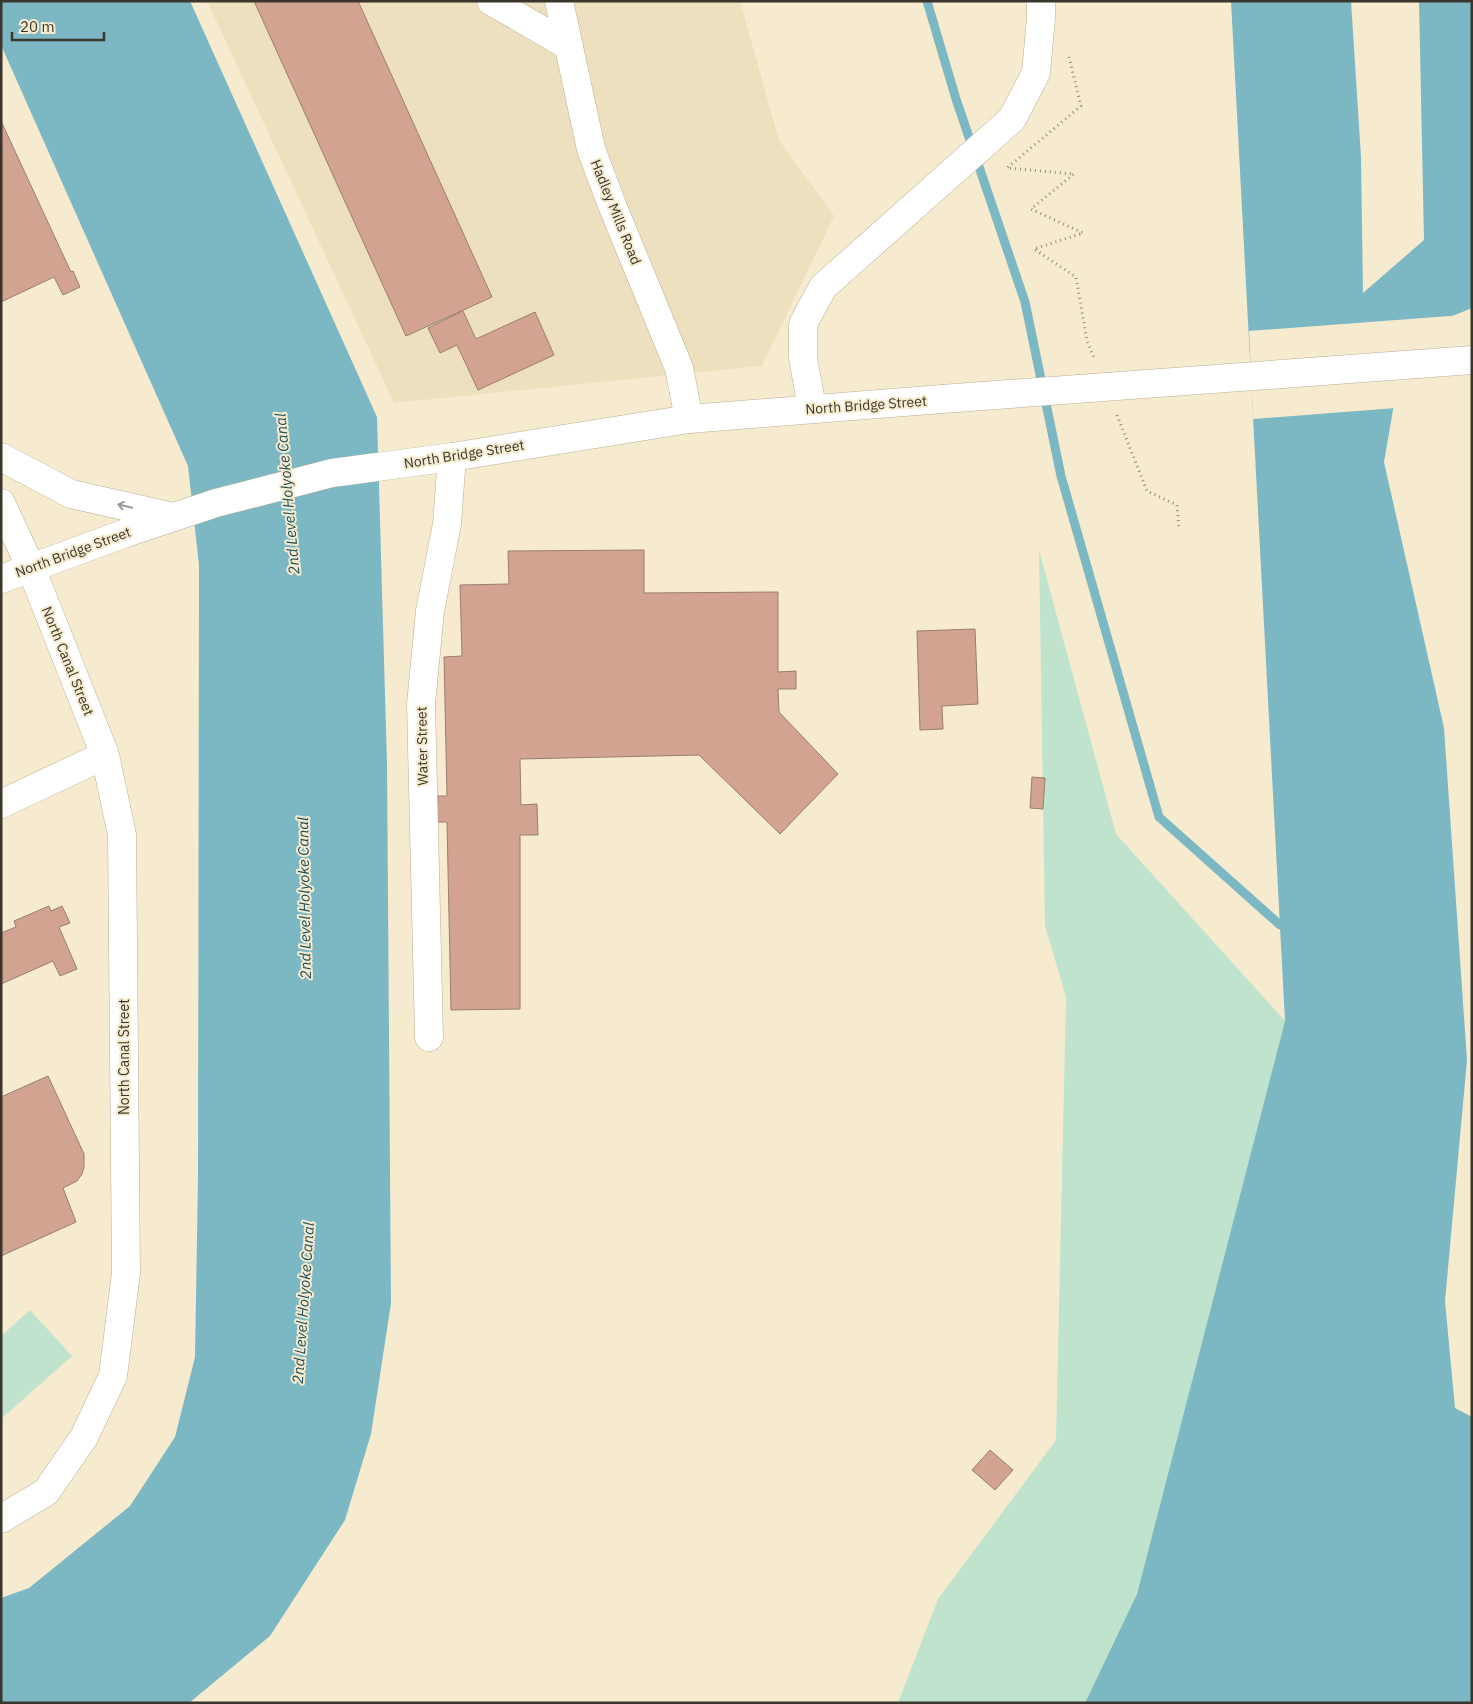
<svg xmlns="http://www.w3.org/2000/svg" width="1473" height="1704" font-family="'IBM Plex Sans',sans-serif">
  <rect width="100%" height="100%" fill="#f6ebcf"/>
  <path fill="#ede0be" d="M207,1H740L779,140L834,216L762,366L394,403Z"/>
  <path fill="#c0e3ce" d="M1039,550L1116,834L1285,1021L1137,1594L1085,1703H898L938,1599L1056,1440L1066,997L1045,926Z
    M30,1310L72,1356L1,1419V1336Z"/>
  <path fill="#7cb7c4" d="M1,1H190L377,417L387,763L391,1303L371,1434L345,1520L270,1636L189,1703H1V1598L29,1588L130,1506L175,1437L195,1357L198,1177L199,565L188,466L1,45Z
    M1231,1H1351L1361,157L1363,293L1424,240L1419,1H1472V308L1406,335L1384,462L1444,728L1467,1060L1445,1301L1455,1408L1472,1417V1703H1085L1137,1594L1285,1021Z"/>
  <path fill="#f6ebcf" d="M1463,315L1409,337L1396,408L1253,419L1249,331Z"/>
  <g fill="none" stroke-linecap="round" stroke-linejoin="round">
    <path stroke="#7cb7c4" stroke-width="9" d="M927,1L956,99L1025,302L1061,476L1159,817L1280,925"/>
  </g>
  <path fill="#d3a391" stroke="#987d72" d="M254,1H358L492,297L406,336Z
    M1,121L71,272L73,271L80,287L63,295L54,277L1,302Z
    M463,311L476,339L535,312L554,355L478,390L457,345L440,353L428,328Z
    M644,550V593L778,592V672L796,671V689H778L779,712L838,774L780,834L699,755L520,759L521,805L537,804L538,835H520V1009L451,1010L447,822H437L438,796H447L444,657L462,656L460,585L509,584L508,551Z
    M975,629L978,704L942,706L943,729L920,730L917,631Z
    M1032,777L1045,778L1043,809L1030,808Z
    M49,906L51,911L62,906L70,923L59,927L77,969L60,976L53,961L1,984V933L16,927L14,921Z
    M48,1076L84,1154V1167L82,1174L77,1181L63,1188L76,1222L1,1256V1097Z
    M990,1450L1013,1470L995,1490L972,1470Z"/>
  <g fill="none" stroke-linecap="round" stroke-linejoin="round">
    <defs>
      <path id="minor" d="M491,1L569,46
        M559,1L591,149L612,205L679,368L689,419
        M812,408L803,358V324L823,287L1012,119L1036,73L1041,18V1
        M1,579L31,568L105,755L122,835L126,1273L113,1376L84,1437L46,1492L1,1519
        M1,804L105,755
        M429,1037L421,704L430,611L447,524L452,457"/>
      <path id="major" d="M1,457L71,494L173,517
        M1,503L31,568L126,533L216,503L332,473L452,457L689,419L942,399"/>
    </defs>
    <use href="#minor" stroke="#b9ae95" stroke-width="29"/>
    <use href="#major" stroke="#b9ae95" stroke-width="29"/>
    <path stroke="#918a77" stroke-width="3" stroke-dasharray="1 4" stroke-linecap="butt" d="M1069,57L1081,106L1007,168L1074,174L1031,209L1083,233L1034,249L1076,277L1087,341L1094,358
      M1117,415L1147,491L1177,505L1179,530"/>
    <use href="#minor" stroke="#fff" stroke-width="28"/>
    <use href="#major" stroke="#fff" stroke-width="28"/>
    <defs>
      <path id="major-bridge" d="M942,399L1472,360"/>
    </defs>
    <use href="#major-bridge" stroke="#b9ae95" stroke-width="29" stroke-linecap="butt"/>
    <use href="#major-bridge" stroke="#fff" stroke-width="28"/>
  </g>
  <defs><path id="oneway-shaft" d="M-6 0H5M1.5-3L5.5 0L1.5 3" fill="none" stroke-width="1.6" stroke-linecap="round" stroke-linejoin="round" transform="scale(1.25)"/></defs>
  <use stroke="#9c9a95" href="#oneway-shaft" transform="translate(125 506) rotate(-167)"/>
  <g text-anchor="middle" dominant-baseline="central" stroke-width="4" stroke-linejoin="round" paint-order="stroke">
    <g font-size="14" fill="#3a362b" stroke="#f6ebcf">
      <text transform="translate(616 212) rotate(68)">Hadley Mills Road</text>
      <text transform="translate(866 405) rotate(-4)">North Bridge Street</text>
      <text transform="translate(464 454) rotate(-9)">North Bridge Street</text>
      <text transform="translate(73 552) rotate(-20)">North Bridge Street</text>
      <text transform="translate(68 661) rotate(68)">North Canal Street</text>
      <text transform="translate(422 746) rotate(-91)">Water Street</text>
      <text transform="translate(124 1057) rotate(-90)">North Canal Street</text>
    </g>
    <g font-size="15" font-style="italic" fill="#1c4f59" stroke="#f6ebcf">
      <text transform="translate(287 494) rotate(-95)">2nd Level Holyoke Canal</text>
      <text transform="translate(304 898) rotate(-91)">2nd Level Holyoke Canal</text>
      <text transform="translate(303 1303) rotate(-86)">2nd Level Holyoke Canal</text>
    </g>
  </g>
  <rect width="1473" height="1704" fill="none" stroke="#3a362b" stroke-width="5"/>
  <path d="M12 32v8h92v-8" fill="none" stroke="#3a362b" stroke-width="2.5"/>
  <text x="20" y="32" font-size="15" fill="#3a362b" stroke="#f6ebcf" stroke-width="4" paint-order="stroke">20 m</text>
</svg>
